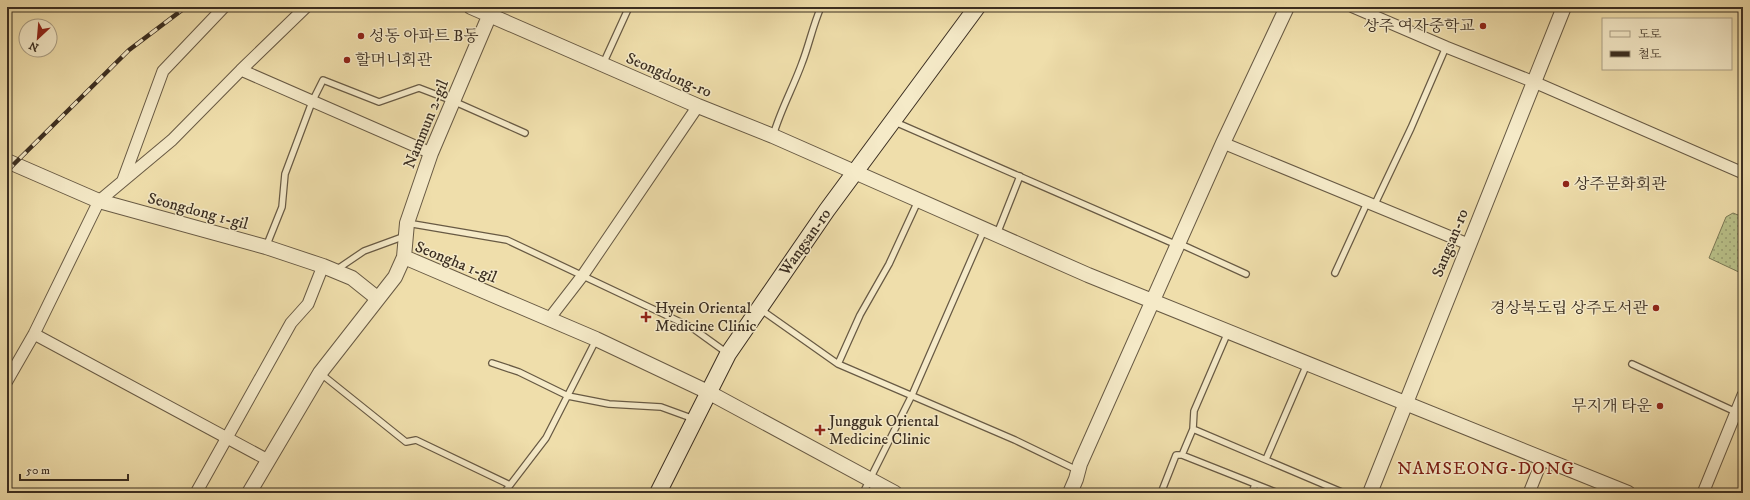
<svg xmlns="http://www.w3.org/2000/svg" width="1750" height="500" font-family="'IM FELL DW Pica','Noto Serif KR',serif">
  <defs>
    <pattern id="park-dots" width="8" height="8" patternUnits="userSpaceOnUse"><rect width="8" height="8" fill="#b9c189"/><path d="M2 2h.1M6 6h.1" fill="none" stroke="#989d70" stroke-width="1.8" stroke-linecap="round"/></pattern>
  </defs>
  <rect width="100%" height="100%" fill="#efdeab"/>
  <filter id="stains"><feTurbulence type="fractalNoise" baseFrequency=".005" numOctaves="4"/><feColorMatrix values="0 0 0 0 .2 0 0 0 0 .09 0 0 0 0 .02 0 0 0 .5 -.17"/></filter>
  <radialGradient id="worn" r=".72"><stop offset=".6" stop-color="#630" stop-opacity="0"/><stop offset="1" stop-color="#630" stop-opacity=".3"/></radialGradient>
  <path fill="url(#park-dots)" stroke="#7a7855" d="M1733,213L1743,217V274L1709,258L1726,217Z"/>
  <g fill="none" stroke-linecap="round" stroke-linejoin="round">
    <defs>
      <path id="service" d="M603,64L629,7
        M895,122L1177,245
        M773,136C780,111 793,88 802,63C809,45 813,25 821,7
        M1374,206L1411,128L1446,47
        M407,223L507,240L691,327L727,353
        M997,234L1020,176
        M1178,243L1246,274
        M266,247L282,207L285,174L312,102L323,80L379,102L419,88L453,101L525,133
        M336,270L364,251L405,236
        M1335,273L1367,203
        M760,309L838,364L1015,440L1077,470
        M492,363L519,372L568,396L609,404L661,407L694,419
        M838,364L860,315L889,264L918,201
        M1632,364L1736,412
        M320,373L406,442L416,440L510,485
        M1193,429L1194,411L1228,332
        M1266,459L1307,364
        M504,493L546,438L596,340
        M863,493L912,395L984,230
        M1161,493L1176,455H1182
        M1252,493L1255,484
        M1278,493L1182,455L1193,429L1344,493"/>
      <path id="minor" d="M1353,7L1446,47L1534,82L1743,173
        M241,70L431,153
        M1223,143L1468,244
        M123,180L163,71L224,7
        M549,319L583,275L698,106
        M34,334L268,460
        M7,381L34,334L99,201L172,140L241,70L306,7
        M196,493L291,323L308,304L323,266
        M1529,493L1543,458
        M1703,493L1743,395"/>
      <path id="tertiary" d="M471,7L698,106L773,136L1088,275L1628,493
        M7,161L99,201L266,247L323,266L352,278L377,298
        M404,257L596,339L708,392L895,493
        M249,493L320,373L395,277L404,257L407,223L431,153L493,7
        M1070,493L1076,479L1080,464L1223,143L1287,7
        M1370,493L1564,7"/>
      <path id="secondary" d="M658,493L728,354L827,210L977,7"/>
    </defs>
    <use href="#service" stroke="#685a44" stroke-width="8"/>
    <use href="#minor" stroke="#685a44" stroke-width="13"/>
    <use href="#tertiary" stroke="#685a44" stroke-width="16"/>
    <use href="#secondary" stroke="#3b2e21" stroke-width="18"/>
    <use href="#service" stroke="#f5eac8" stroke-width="5.5"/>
    <use href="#minor" stroke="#f5eac8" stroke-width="11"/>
    <use href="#tertiary" stroke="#f5eac8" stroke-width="14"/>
    <use href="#secondary" stroke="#f5eac8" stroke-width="16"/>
    <defs>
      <path id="rail" d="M7,171L129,50L186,7"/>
    </defs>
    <use href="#rail" stroke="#3b2e21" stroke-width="4.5"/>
    <use href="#rail" stroke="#f5eac8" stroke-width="3" stroke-dasharray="9" stroke-linecap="butt"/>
  </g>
  <g fill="#8f2418" stroke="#f5eac8" stroke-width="1.5">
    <circle cx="1483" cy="26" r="4"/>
    <circle cx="361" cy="36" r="4"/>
    <circle cx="347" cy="60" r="4"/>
    <circle cx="1566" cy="184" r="4"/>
    <circle cx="1656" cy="308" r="4"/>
    <path d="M644 311h4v4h4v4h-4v4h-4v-4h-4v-4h4z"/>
    <circle cx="1660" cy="406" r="4"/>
    <path d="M818 424h4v4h4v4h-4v4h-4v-4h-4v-4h4z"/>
  </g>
  <g text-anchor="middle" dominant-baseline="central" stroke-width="3" stroke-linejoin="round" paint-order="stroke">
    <g font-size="16" fill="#3b2e21" stroke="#f5eac8" text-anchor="start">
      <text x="1475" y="26" text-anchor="end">상주 여자중학교</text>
      <text x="369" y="36">성동 아파트 B동</text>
      <text x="355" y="60">할머니회관</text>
      <text x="1574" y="184">상주문화회관</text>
      <text x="655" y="308">Hyein Oriental<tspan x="655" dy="18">Medicine Clinic</tspan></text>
      <text x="1648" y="308" text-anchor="end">경상북도립 상주도서관</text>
      <text x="1652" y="406" text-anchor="end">무지개 타운</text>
      <text x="829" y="421">Jungguk Oriental<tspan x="829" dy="18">Medicine Clinic</tspan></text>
    </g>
    <g font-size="16" fill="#3b2e21" stroke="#f5eac8">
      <text transform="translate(669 75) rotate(23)">Seongdong-ro</text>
      <text transform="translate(426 124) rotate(-68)">Nammun 2-gil</text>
      <text transform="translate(198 211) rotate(15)">Seongdong 1-gil</text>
      <text transform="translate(805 242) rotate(-55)">Wangsan-ro</text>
      <text transform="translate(1450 243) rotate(-68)">Sangsan-ro</text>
      <text transform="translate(456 262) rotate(22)">Seongha 1-gil</text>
    </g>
    <g font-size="18" letter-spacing="1" fill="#7a1f14" stroke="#f5eac8">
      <text x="1486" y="469">NAMSEONG-DONG</text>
    </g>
  </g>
  <rect width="1750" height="500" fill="none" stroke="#efdeab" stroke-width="24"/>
  <rect x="8" y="8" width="1734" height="484" fill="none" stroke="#3b2e21" stroke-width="2"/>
  <rect x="12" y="12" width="1726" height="476" fill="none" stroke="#3b2e21"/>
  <rect x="1602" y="18" width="130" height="52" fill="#f5eac8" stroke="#ab9f85"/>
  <rect x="1610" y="31" width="20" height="6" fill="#f5eac8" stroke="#ab9f85"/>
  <text x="1638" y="38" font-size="12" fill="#3b2e21">도로</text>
  <rect x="1610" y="51" width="20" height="6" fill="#3b2e21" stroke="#ab9f85"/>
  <text x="1638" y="58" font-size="12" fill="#3b2e21">철도</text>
  <g transform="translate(38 38) rotate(206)"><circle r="19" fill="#f5eac8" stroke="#ab9f85"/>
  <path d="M0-3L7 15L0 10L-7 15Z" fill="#8f2418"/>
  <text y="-6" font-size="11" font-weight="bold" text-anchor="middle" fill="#3b2e21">N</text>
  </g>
  <path d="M20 474v6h108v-6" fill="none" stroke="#3b2e21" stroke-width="2"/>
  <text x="26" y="474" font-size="12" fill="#3b2e21" stroke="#f5eac8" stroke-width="3" paint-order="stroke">50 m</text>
  <rect width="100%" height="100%" filter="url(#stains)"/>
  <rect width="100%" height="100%" fill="url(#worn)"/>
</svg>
